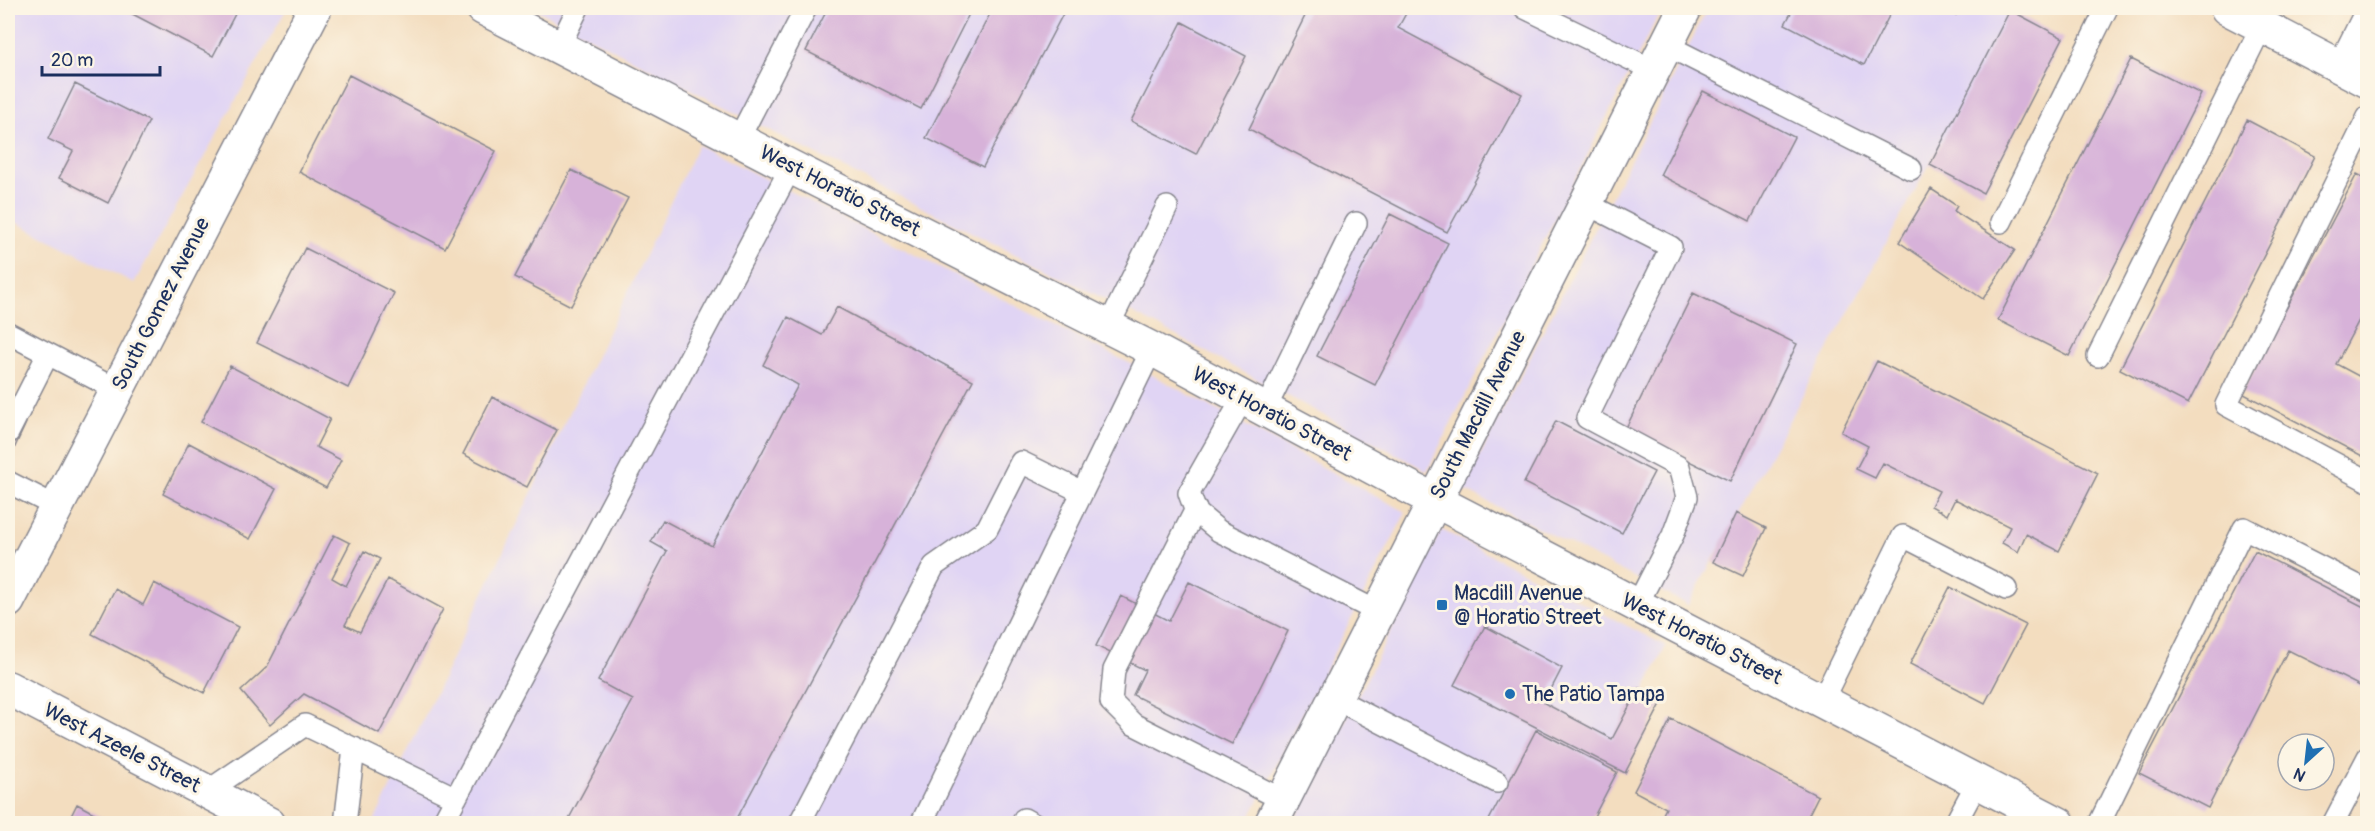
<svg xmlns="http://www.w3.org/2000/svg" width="2375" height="831" font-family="Pangolin,sans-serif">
  <rect width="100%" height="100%" fill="#fcf5e5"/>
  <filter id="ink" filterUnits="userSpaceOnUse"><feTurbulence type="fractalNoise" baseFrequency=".0167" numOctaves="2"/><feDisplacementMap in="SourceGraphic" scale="12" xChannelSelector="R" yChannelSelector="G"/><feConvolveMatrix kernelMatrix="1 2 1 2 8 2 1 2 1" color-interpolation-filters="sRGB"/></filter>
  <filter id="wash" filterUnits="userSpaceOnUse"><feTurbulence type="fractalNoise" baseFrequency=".008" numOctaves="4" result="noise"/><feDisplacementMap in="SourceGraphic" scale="24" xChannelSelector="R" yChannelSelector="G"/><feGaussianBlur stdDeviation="1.35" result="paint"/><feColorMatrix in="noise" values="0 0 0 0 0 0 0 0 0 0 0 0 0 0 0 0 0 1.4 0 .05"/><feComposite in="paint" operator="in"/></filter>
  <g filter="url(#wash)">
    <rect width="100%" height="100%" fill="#f3ddbf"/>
    <path fill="#e0d4f4" d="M8,8H287L134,283L8,218Z
      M533,8H1662L1427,471L1162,328L802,147Z
      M1708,8H2015L1688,605L1463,489Z
      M698,145L1141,369L1406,512L1247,823L373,824Z
      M1442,530L1666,646L1580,823L1293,824Z"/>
    <g id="blocks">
      <path fill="#d7b2d9" d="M121,8H223L235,14L213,56Z
        M828,8H885L891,11L893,8H972L921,109L806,51Z
        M993,8H1066L983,167L926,138Z
        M1309,8H1409L1398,28L1522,94L1447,232L1249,129Z
        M1794,8H1893L1864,65L1785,24Z
        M1942,8H1959L1956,15Z
        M2010,10L2063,38L1983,193L1930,165Z
        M1182,22L1246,56L1196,154L1131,121Z
        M2131,59L2201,94L2069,356L1998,320Z
        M349,75L496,151L445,248L299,172Z
        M75,84L149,121L108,203L59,178L73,151L48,139Z
        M1703,91L1794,137L1750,221L1660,175Z
        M2247,120L2315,156L2188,404L2120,369Z
        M571,170L628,198L571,306L515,277Z
        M2357,174L2368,180V303L2336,364L2368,381V459L2242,393Z
        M1931,189L1957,206L1954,211L2015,250L1983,299L1899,242Z
        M1390,214L1448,243L1375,385L1317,356Z
        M305,248L394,293L348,388L257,343Z
        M1693,293L1797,344L1730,481L1625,430Z
        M837,307L973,380L734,824H566L633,700L598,681L667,551L651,542L663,520L712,546L798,385L763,365L788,317L822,335Z
        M1877,361L2098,473L2059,551L2026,534L2018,552L2002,543L2010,527L1955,499L1947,515L1931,506L1939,491L1883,463L1875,478L1856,469L1868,446L1841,432Z
        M230,366L330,419L316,447L341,460L326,488L201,422Z
        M492,397L557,430L527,487L463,454Z
        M8,413L26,423L8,462Z
        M1556,421L1654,472L1622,533L1524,483Z
        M189,443L276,489L250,539L163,494Z
        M1736,513L1766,528L1743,576L1713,562Z
        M334,535L350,543L332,578L346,586L364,551L380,559L345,625L360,632L388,579L443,609L379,734L304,694L270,725L241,691L267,667Z
        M2255,551L2368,609V690L2288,650L2208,808L2139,773Z
        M1189,582L1288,631L1232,744L1133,695L1145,670L1096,646L1121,596L1169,621Z
        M154,583L238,627L204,693L92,634L115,589L143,605Z
        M1950,587L2026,625L1985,703L1910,664Z
        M1485,626L1562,668L1544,703L1612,739L1639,688L1663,700L1625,773L1454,685Z
        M1671,719L1818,796L1804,824H1697L1683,817L1680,824H1658L1666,808L1634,791Z
        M1536,730L1617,772L1590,824H1487Z
        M77,804L114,824H67Z"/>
    </g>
  </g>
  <g filter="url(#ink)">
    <use href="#blocks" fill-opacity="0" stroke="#87868e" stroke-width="1.5"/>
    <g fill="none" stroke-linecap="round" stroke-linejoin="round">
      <defs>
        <path id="service" d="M1525,8L1653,70
          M1666,45L1911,169
          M559,47L578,8
          M2368,117L2226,405L2368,481
          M738,140L806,8
          M1585,203L1671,247L1587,418L1679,467L1687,497L1673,535L1637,605
          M2001,222L2107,8
          M1108,327L1167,207
          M8,333L117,390
          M2098,356L2262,26
          M1243,398L1189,493L1196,512L1219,531L1378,612
          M1265,410L1356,223
          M8,433L48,354
          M8,482L57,507
          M1196,509L1114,670L1111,702L1133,724L1283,800
          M1334,698L1497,782
          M1822,701L1903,536L2006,589
          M208,791L305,725L456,798
          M345,824L354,748
          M442,824L791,167
          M799,824L934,566L987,529L1021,462L1082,492
          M921,824L1152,349
          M1022,824L1024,819L1033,824
          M1955,824L1978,781
          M2099,824L2244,528L2368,591
          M2333,824L2368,757"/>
        <path id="minor" d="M483,8L791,167L1152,349L1407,486L2059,824
          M2227,8L2368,81
          M2344,68L2368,20
          M8,601L315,8"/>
        <path id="tertiary" d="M1271,824L1685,8"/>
        <path id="secondary" d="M8,688L269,824"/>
      </defs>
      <use href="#service" stroke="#87868e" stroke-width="24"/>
      <use href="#minor" stroke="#87868e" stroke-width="36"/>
      <use href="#tertiary" stroke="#87868e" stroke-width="36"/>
      <use href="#secondary" stroke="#87868e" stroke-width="36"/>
      <use href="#service" stroke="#fff" stroke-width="21"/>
      <use href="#minor" stroke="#fff" stroke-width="33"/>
      <use href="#tertiary" stroke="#fff" stroke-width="33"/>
      <use href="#secondary" stroke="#fff" stroke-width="33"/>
    </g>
  </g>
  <g fill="#1f6fb2" stroke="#fcf5e5" stroke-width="2">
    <rect x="1436" y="599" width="12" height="12" rx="3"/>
    <circle cx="1510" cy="694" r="6"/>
  </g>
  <g text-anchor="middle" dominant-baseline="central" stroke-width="6" stroke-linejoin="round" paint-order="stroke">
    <g font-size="21" fill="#1b2f5e" stroke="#fcf5e5">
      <text transform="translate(840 191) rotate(27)">West Horatio Street</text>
      <text transform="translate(161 304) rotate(-63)">South Gomez Avenue</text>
      <text transform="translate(1272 414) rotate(28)">West Horatio Street</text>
      <text transform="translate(1478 415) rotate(-63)">South Macdill Avenue</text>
      <text transform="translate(1702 639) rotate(27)">West Horatio Street</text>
      <text transform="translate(122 748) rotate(27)">West Azeele Street</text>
    </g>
    <g font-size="21" fill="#1b2f5e" stroke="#fcf5e5" text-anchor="start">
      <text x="1454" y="593">Macdill Avenue<tspan x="1454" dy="24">@ Horatio Street</tspan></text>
      <text x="1522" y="694">The Patio Tampa</text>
    </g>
  </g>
  <rect width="2375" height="831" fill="none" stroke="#fcf5e5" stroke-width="30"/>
  <g transform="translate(2306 762) rotate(207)"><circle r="28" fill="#fcf5e5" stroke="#a2a6af" stroke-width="1.5"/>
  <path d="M0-4.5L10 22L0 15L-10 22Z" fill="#1f6fb2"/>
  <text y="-9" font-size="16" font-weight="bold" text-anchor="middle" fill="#1b2f5e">N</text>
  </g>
  <path d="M42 66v9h118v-9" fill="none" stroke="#1b2f5e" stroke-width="3"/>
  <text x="51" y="66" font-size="18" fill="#1b2f5e" stroke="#fcf5e5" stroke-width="4.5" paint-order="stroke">20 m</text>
</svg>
